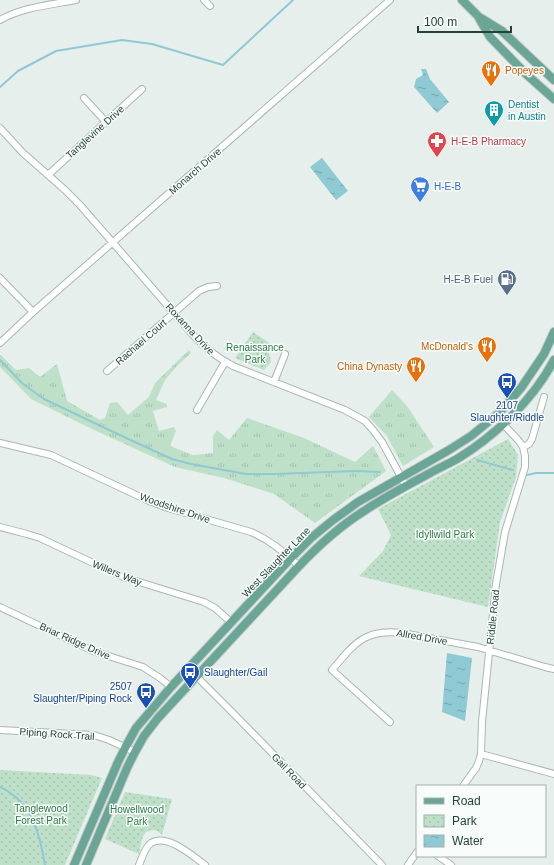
<svg xmlns="http://www.w3.org/2000/svg" width="554" height="865" font-family="Helvetica,sans-serif">
  <defs>
    <pattern id="grass-tufts" width="24" height="20" patternUnits="userSpaceOnUse"><rect width="24" height="20" fill="#bfe0c8"/><path d="M3 7l-1-3M5 7V3M7 7l1-3M15 17l-1-3M17 17v-4M19 17l1-3" fill="none" stroke="#a4c1ad"/></pattern>
    <pattern id="park-dots" width="8" height="8" patternUnits="userSpaceOnUse"><rect width="8" height="8" fill="#bfe0c8"/><path d="M2 2h.1M6 6h.1" fill="none" stroke="#a4c1ad" stroke-width="1.8" stroke-linecap="round"/></pattern>
    <pattern id="water-ripples" width="26" height="14" patternUnits="userSpaceOnUse"><rect width="26" height="14" fill="#8ec9d4"/><path d="M2 4q2-2 4 0t4 0M15 11q2-2 4 0t4 0" fill="none" stroke="#74a5ad"/></pattern>
  </defs>
  <rect width="100%" height="100%" fill="#e6efeb"/>
  <path fill="url(#grass-tufts)" d="M189,350L191,353L177,366L165,380L156,400L167,404V407L153,411L159,431L174,427L176,431L170,446L193,455L213,453V436L217,430L229,440L247,418L304,438L355,462L373,446L386,471L315,523L274,494L224,478L175,467L92,429L31,399L0,367V355H1L16,370L29,368L40,377L57,364L67,401L100,420L105,418L110,403L117,402L128,415L149,397L155,383Z
    M392,390L407,406L434,447L403,466L387,436L369,417Z"/>
  <path fill="url(#park-dots)" d="M253,332L271,344L269,353L271,362L264,370L235,358Z
    M508,439L518,455L516,477L500,522L488,607L359,576L383,551L391,535L378,509Z
    M0,770L91,775L102,778L65,865H0Z
    M125,792L172,799L162,835C159,832 157,830 153,830C140,830 142,845 139,854L105,839Z"/>
  <path fill="url(#water-ripples)" d="M421,69H426L430,79L449,102L437,113L414,87L416,79L423,75Z
    M322,158L348,191L336,200L310,167Z
    M447,653L472,658L465,721L442,712Z"/>
  <g fill="none" stroke-linecap="round" stroke-linejoin="round">
    <path stroke="#8ec9d4" stroke-width="2" d="M0,87L18,71L56,51L122,40L152,44L223,65L293,0
      M0,360L23,384L44,399L124,437L172,459L191,464L246,474H274L355,471L380,472
      M477,460L513,470
      M527,475L536,473H554
      M0,787C32,802 40,834 45,865"/>
    <defs>
      <path id="minor" d="M204,0L210,6
        M0,20C23,7 50,5 76,0
        M84,98L106,122
        M0,128L22,152L65,190L80,205L194,336C206,349 218,358 233,366L345,410L365,421L373,430L382,442L406,486
        M48,175L106,122L142,89
        M0,278L33,312
        M0,343L33,312L390,0
        M107,371L199,291L208,287L217,286
        M274,382L285,354
        M197,410L225,362
        M0,443L51,455L149,501L168,508L251,532C270,540 284,552 299,566
        M523,447L529,444L532,439L544,397
        M0,527L27,534L40,538L123,577L204,602L215,608L232,623
        M0,607L93,651L143,667L160,678L171,687
        M197,677L227,707L382,865
        M390,722L332,670C354,644 365,628 402,633L478,647L545,667L554,669
        M0,730L94,735L109,740L135,752
        M481,754L554,774
        M463,786L476,768L479,761L481,754L482,722L496,584L505,532L525,467V456L523,447L519,441L503,424L499,413
        M438,856L451,865
        M139,865C142,858 145,847 151,843C167,833 193,856 205,865
        M408,865L417,852"/>
      <path id="major" d="M462,0L479,17L502,31L554,80
        M479,18L490,37L526,74L554,99
        M74,865L118,762L125,748L136,728L171,687L291,558L311,538L333,520L358,502L449,450L471,436L499,413L521,388L544,354L554,332
        M86,865L127,768L135,752L144,736L158,718L299,566C319,545 340,526 364,511C385,497 408,485 430,473C439,468 448,464 457,459C495,436 533,400 554,360"/>
    </defs>
    <use href="#minor" stroke="#a8b8b2" stroke-width="8"/>
    <use href="#major" stroke="#c2cac8" stroke-width="10"/>
    <use href="#minor" stroke="#fff" stroke-width="6"/>
    <use href="#major" stroke="#6aa596" stroke-width="8"/>
  </g>
  <defs>
    <symbol id="restaurant-pin" viewBox="-11 -11 22 30"><path d="M0 17L-7.5 6A9.5 9.5 0 1 1 7.5 6Z" fill="#e8710a" stroke="#f7fbf9"/><path d="M-5-6h1v4h1v-4h1v4h1v-4h1v5L-1.5 .5V6h-2V.5L-5-1ZM5-6V6H3V1.5H1.5Q1.5-4 5-6Z" fill="#fff"/></symbol>
    <symbol id="building-pin" viewBox="-11 -11 22 30"><path d="M0 17L-7.5 6A9.5 9.5 0 1 1 7.5 6Z" fill="#0f9aa8" stroke="#f7fbf9"/><path d="M-4-6H4V6H1V3H-1V6H-4ZM-2.5-4.3h1.7v1.8h-1.7ZM.8-4.3h1.7v1.8H.8ZM-2.5-1h1.7V.8h-1.7ZM.8-1h1.7V.8H.8Z" fill="#fff"/></symbol>
    <symbol id="pharmacy-pin" viewBox="-11 -11 22 30"><path d="M0 17L-7.5 6A9.5 9.5 0 1 1 7.5 6Z" fill="#e0444e" stroke="#f7fbf9"/><path d="M-2-6h4v4h4v4h-4v4h-4v-4h-4v-4h4Z" fill="#fff"/></symbol>
    <symbol id="supermarket-pin" viewBox="-11 -11 22 30"><path d="M0 17L-7.5 6A9.5 9.5 0 1 1 7.5 6Z" fill="#3f7fe0" stroke="#f7fbf9"/><path d="M-6-5.5h2.5l.6 2H6L4.5 2H-2.5L-4.4-4H-6ZM-1.5 3.2a1.3 1.3 0 1 0 .1 0ZM3 3.2a1.3 1.3 0 1 0 .1 0Z" fill="#fff"/></symbol>
    <symbol id="fuel-pin" viewBox="-11 -11 22 30"><path d="M0 17L-7.5 6A9.5 9.5 0 1 1 7.5 6Z" fill="#5c6f8a" stroke="#f7fbf9"/><path d="M-5.5-6h7V0h2V4h1.3V-2.5L3-4.5l.8-.8L6-3V5H2.5V1h-1V6h-7ZM-4.2-4.7v3.2H.2V-4.7Z" fill="#fff"/></symbol>
    <symbol id="bus-pin" viewBox="-11 -11 22 30"><path d="M0 17L-7.5 6A9.5 9.5 0 1 1 7.5 6Z" fill="#1a4fb4" stroke="#f7fbf9"/><path d="M-5-6H5V4H4V6H2V4H-2V6H-4V4H-5ZM-3.5-4V0h7V-4ZM-3.5 1.2v1.5H-2V1.2ZM2 1.2v1.5H3.5V1.2Z" fill="#fff"/></symbol>
  </defs>
  <g fill-rule="evenodd">
    <use href="#restaurant-pin" x="480" y="59" width="22" height="30"/>
    <use href="#building-pin" x="483" y="99" width="22" height="30"/>
    <use href="#pharmacy-pin" x="426" y="130" width="22" height="30"/>
    <use href="#supermarket-pin" x="409" y="175" width="22" height="30"/>
    <use href="#fuel-pin" x="496" y="268" width="22" height="30"/>
    <use href="#restaurant-pin" x="476" y="335" width="22" height="30"/>
    <use href="#restaurant-pin" x="405" y="355" width="22" height="30"/>
    <use href="#bus-pin" x="496" y="371" width="22" height="30"/>
    <use href="#bus-pin" x="179" y="661" width="22" height="30"/>
    <use href="#bus-pin" x="135" y="681" width="22" height="30"/>
  </g>
  <g text-anchor="middle" dominant-baseline="central" stroke-width="3" stroke-linejoin="round" paint-order="stroke">
    <g font-size="10" fill="#c56008" stroke="#f7fbf9" text-anchor="end">
      <text x="505" y="70" text-anchor="start">Popeyes</text>
      <text x="473" y="346">McDonald's</text>
      <text x="402" y="366">China Dynasty</text>
    </g>
    <g font-size="10" fill="#0d838f" stroke="#f7fbf9" text-anchor="start">
      <text x="508" y="104">Dentist<tspan x="508" dy="12">in Austin</tspan></text>
    </g>
    <g font-size="10" fill="#24423a" stroke="#f7fbf9">
      <text transform="translate(95 132) rotate(-42)">Tanglevine Drive</text>
      <text transform="translate(195 171) rotate(-41)">Monarch Drive</text>
      <text transform="translate(190 329) rotate(47)">Roxanna Drive</text>
      <text transform="translate(141 342) rotate(-41)">Rachael Court</text>
      <text transform="translate(175 508) rotate(19)">Woodshire Drive</text>
      <text transform="translate(276 562) rotate(-46)">West Slaughter Lane</text>
      <text transform="translate(117 573) rotate(22)">Willers Way</text>
      <text transform="translate(493 617) rotate(-84)">Riddle Road</text>
      <text transform="translate(422 637) rotate(10)">Allred Drive</text>
      <text transform="translate(75 641) rotate(24)">Briar Ridge Drive</text>
      <text transform="translate(57 734) rotate(4)">Piping Rock Trail</text>
      <text transform="translate(289 771) rotate(46)">Gail Road</text>
    </g>
    <g font-size="10" fill="#be3a42" stroke="#f7fbf9" text-anchor="start">
      <text x="451" y="141">H-E-B Pharmacy</text>
    </g>
    <g font-size="10" fill="#366cbe" stroke="#f7fbf9" text-anchor="start">
      <text x="434" y="186">H-E-B</text>
    </g>
    <g font-size="10" fill="#4e5e75" stroke="#f7fbf9" text-anchor="end">
      <text x="493" y="279">H-E-B Fuel</text>
    </g>
    <g font-size="10" fill="#2d7a4b" stroke="#f7fbf9">
      <text x="255" y="347">Renaissance<tspan x="255" dy="12">Park</tspan></text>
      <text x="445" y="534">Idyllwild Park</text>
      <text x="41" y="808">Tanglewood<tspan x="41" dy="12">Forest Park</tspan></text>
      <text x="137" y="809">Howellwood<tspan x="137" dy="12">Park</tspan></text>
    </g>
    <g font-size="10" fill="#164399" stroke="#f7fbf9">
      <text x="507" y="405">2107<tspan x="507" dy="12">Slaughter/Riddle</tspan></text>
      <text x="204" y="672" text-anchor="start">Slaughter/Gail</text>
      <text x="132" y="686" text-anchor="end">2507<tspan x="132" dy="12">Slaughter/Piping Rock</tspan></text>
    </g>
  </g>
  <rect x="416" y="785" width="130" height="72" fill="#f7fbf9" stroke="#a3b1ad"/>
  <rect x="424" y="798" width="20" height="6" fill="#6aa596" stroke="#a3b1ad"/>
  <text x="452" y="805" font-size="12" fill="#24423a">Road</text>
  <rect x="424" y="815" width="20" height="12" fill="url(#park-dots)" stroke="#a3b1ad"/>
  <text x="452" y="825" font-size="12" fill="#24423a">Park</text>
  <rect x="424" y="835" width="20" height="12" fill="url(#water-ripples)" stroke="#a3b1ad"/>
  <text x="452" y="845" font-size="12" fill="#24423a">Water</text>
  <path d="M418 26v6h93v-6" fill="none" stroke="#24423a" stroke-width="2"/>
  <text x="424" y="26" font-size="12" fill="#24423a" stroke="#f7fbf9" stroke-width="3" paint-order="stroke">100 m</text>
</svg>
